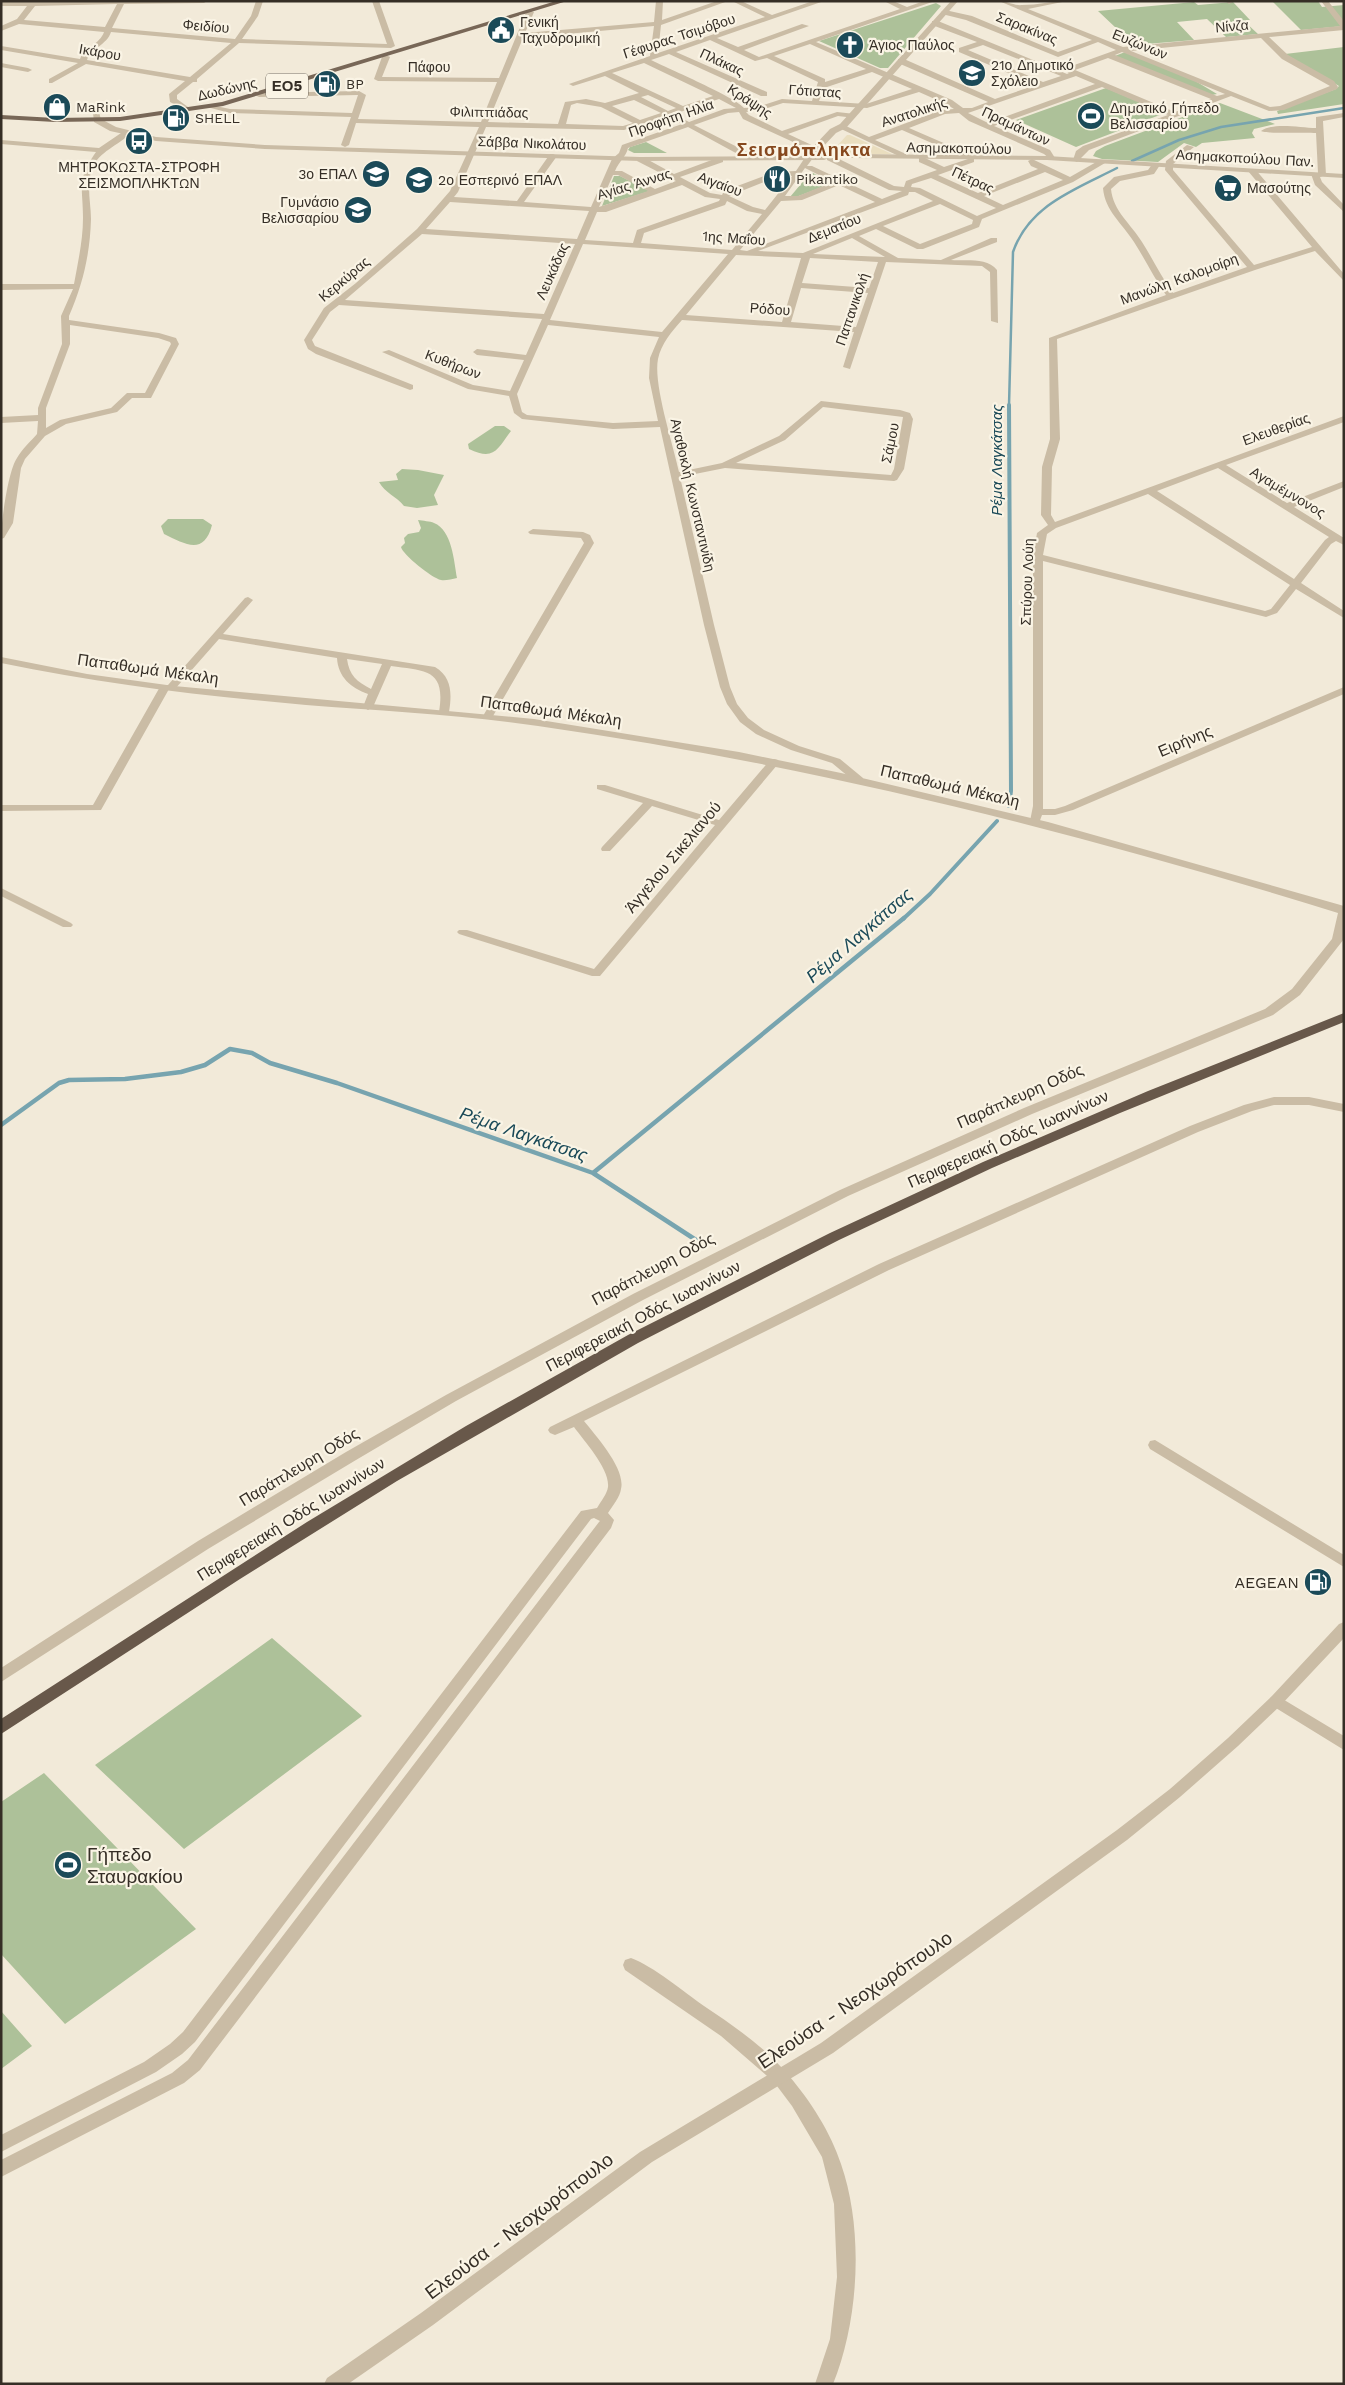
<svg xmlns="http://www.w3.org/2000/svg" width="1345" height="2385" font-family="'Work Sans',sans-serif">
  <rect width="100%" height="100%" fill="#f2ead9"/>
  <path fill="#adc199" d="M1272,1H1318L1322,7L1344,5V26L1301,30Z
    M1194,2L1198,5L1233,2L1250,20L1244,21L1258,34L1226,37L1207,19L1177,22L1194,40L1134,45L1098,11Z
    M936,3L941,6L888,68H880L819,41Z
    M1344,47V104L1278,114L1277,111L1336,89L1339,86L1285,54Z
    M1125,52L1192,79L1217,94L1212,95L1115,56Z
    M1106,88L1165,113L1076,147L1016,120Z
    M1220,103L1275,124L1254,129L1252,133L1255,138L1202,143L1196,147L1184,143L1158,162L1102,159L1093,156L1096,151L1105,146Z
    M646,142L667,153H634L628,150L630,147Z
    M811,172L833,183L796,197H790Z
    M614,176H620L650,191L602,206Z
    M495,426H504L511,431C497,450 494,461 469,449L468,444Z
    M402,469L418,470L444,475L434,495L438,505L417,508L404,506C396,496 385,493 379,482L398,480L396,474Z
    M168,519H203L212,525C204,556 185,544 164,534L161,526Z
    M418,520C423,521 430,521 434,523C452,530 454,561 457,578C452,579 445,581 441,580C432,578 403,555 401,547L405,543L404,538L408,534L419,532L421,528Z
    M272,1638L362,1716L184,1849L95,1765Z
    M44,1773L196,1929L65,2024L1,1954V1802Z
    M1,2011L32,2046L1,2069Z"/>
  <path fill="#eadebf" d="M847,135H850L892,154H854L846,152L838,145Z"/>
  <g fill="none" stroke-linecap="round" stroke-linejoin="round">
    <path stroke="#77a4af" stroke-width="2.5" d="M1132,161L1179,140L1221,127L1344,108
      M1009,406L1013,252C1029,205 1076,189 1117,168"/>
    <path stroke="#77a4af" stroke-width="4" d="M1009,806L1011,791L1009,405
      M903,919L930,894L997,821"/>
    <path stroke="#77a4af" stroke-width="4.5" d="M1,1125L59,1083L69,1080L125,1079L181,1072L205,1065L230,1049L252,1053L270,1063L337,1083L593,1173L904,918
      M593,1173L699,1242"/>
    <path fill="#cabca5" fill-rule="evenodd" d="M207,1L204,3L124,4L112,28L235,39L251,16L256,1H263L258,16L242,39L387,44L372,1H379L395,46L391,48L239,43L197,79V82H193L177,95V99L188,107L184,109L170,102L169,94L185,81L86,64L52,83H49V79L78,63L1,50V46L80,59C85,47 100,44 104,32L19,24L1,31V26L17,19L27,6H1V2ZM117,4L105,27L24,20L35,6ZM111,32L231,43L190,77L87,60C91,48 107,45 111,32Z
      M656,1H663L662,20L717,1H728L661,25L658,53L765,17L732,1H741L772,15L813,1H824L717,38L738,47L802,24L809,26L744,50L759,57L900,9L884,1H893L907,7L924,1H935L816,42L952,100L963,108H972L988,102L898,63V59H904L995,99L1036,85L959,52V48L977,42L932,25V21H938L1067,74L1069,73L1065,70L1066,68L1116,50L1098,42L1058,57L966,20L942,14L941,12L945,10L972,16L1058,52L1092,40L999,1C1007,1 1015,6 1022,5C1038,5 1052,1 1067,1L1028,9L1123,47L1340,26L1321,1H1328L1344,21V30L1269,37L1288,55L1334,81L1338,87L1337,89L1284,110L1269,111L1231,96L1089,150L1077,162L1073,160L1076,151L1083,146L1168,115L1102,87L994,126L1050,150L1055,158L1051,160L1044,154L969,121L959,113L945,114L909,128L969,154V158H966L902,130L875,140L906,154V158H903L839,128L846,126L869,137L941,110L954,109L946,104L919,92L867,108L783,103L758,111L746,112L749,115L782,131L837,112L855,114V118L838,116L788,134L818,148V152H815L743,119L739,112L728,113L694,125L751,154V158H745L688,127L628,148C626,157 619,161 615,171H622L655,189L676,181L637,161V157H643L674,174L717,158H723V162L680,177L710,193L722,195L724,191L775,172L796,171L806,156H809L813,158L807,166H812L882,199L902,191L889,190L827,160V156H833L894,186L904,187L906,181L937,170L919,162V158H925L944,167L971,158H974V162L938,175L978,193L1038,169L1031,166L1028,161L1032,159L1070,177L1098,161L1105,163L1073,182L982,219L979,227L923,249H917L876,229L859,236L898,258L941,260L991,238H997V242L951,260C966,261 987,257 997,270L998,323L991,321L990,272L982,266L886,262L850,369L843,367L854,332L682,320C672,331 661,344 658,359C653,384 673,444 679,472L722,463L779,436L821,401L900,410L910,413L913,419L904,469L897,480L894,481L725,468L680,477L714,625L730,687L737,704L748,718L764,730L799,746L840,759L863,778V782H855L832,763L791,750L756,734L740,722L727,704L720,687L704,625L660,427L613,429L522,419L514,413L509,396L468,389L382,352L389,350L473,385L510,391L524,360L477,355L473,352L477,349L526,355L542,319L339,305L330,312L312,340L315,346L413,385V389L410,390L316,354L308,349L304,340L324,308L356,283L417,229L450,191L479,127L356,123L349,145L345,147L341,145L351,117L230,113L207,107L211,105L230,109L352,113L358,95L259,97L255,95L259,93L359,91L366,95L358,119L481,122L497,82L378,81L374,79L382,57L386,55L390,57L382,77L499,78L527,10L534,12L525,33L654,22ZM654,26L650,56L569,84L573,86L605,76L639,93L605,103L586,99L565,102L558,124L488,122L523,38ZM1261,38L1282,59L1330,86L1280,106L1270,107L1131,51ZM710,40L755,61L767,58L818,82L812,101L782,99L757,107L744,108C737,98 667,68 651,60L669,54L761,96H767V92L676,52ZM810,44L866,69L825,82V79L774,56ZM983,45L1061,76L1043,82L968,50ZM1122,52L1225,94L1217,96L1115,55ZM1108,58L1211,99L1175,112L1075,70ZM644,63L713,96L683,106L612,73ZM872,72L912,89L866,104L819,101L824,88ZM1076,76L1095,84L988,123L968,113ZM648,95L676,108L668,111L641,97ZM719,99L736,108L724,109L689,122L674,114ZM634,100L661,113L640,120L612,106ZM577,103L601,107L633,123L623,126L566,124L571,105ZM667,116L682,124L622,145L619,153L612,159L591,207L524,202L557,156L553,154H550L517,201L454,197L458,192L486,127L624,130ZM805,168L833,182L798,196H785ZM1045,172L1063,180L1003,205L984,196ZM613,175H618L648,191L599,207ZM779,176H792L765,210L753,207L729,196ZM931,178L996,208L977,216L920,188L911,187L912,184ZM682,185L705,197L720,199L719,201L637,230L633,243L585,240L597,212H606ZM839,185L875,202L747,251L740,250L781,201L802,200ZM909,192H915L933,201L803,253L758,251L908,195ZM727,201L747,211L762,214L732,250L641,243L644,233L725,205ZM450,202L589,211L577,239L426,229ZM940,204L973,220L972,224L920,244L883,226ZM422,234L575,244L544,314L345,300ZM852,238L885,257L813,254ZM583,244L728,254L662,332L550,320ZM736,255L801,258L782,322L686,315ZM810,258L878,262L869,288L802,283ZM801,288L868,293L856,327L791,322ZM548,325L659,337L650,358L649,378L658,421L613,423L527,415L522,412L517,394ZM823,407L903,417L894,469L891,475L736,463L785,440Z
      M1225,1H1233V2L1229,4Z
      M1,63L28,68L32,70L28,72L1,67Z
      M1344,113V117L1323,121L1326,175L1320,177L1322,182L1344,205V212L1315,185L1311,174L1318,173L1316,133C1306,132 1265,134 1261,131C1274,122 1300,128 1316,128V117Z
      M124,131L131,133C118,146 99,151 92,169C86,185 91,203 91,219C90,254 83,284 69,316V320L159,333L176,338L179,344L151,398H132L117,412L66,424L45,436L25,459L21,468L13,523L4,538L1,539C1,523 8,471 17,458C22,449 31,441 37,434L38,421L1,423V417L38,415V408L62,344L61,316L73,289L1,290V284H74C78,262 83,240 83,218C83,186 76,181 96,152L1,144V140L99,148ZM70,325L158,338L170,342L171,344L145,393H127L111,408L60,420L46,428V408L70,344Z
      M1187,145L1194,147L1173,164V170L1254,265L1312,247L1248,171L1252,169H1255L1344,274V281L1315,251L1255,270L1057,339L1060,439L1052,467L1051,515L1055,522L1344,416V422L1226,465L1287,503L1344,481V487L1294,507L1344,538V545L1336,541L1331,544L1301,583L1344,611V618L1296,589L1277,613L1266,617L1043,561V809H1055L1065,806L1344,687V694L1073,810L1055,815H1042L1039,823L1035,824L1030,821L1033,806V557L1037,533L1048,525L1041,515L1042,467L1050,439L1049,338L1166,295C1154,278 1145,259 1134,242C1122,223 1105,211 1103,188L1114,177L1148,170L1153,163L1160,165L1154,174L1120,181L1111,189C1113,211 1131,224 1142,242C1153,259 1161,277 1173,293L1247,267L1165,170L1166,161ZM1218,468L1329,537L1325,540L1294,579L1157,491ZM1148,494L1290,585L1271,609L1265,611L1043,555L1047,534L1056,528Z
      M533,529L583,532L590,535L594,543L493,716L488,719L483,716L584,543L581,538L530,534L528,532Z
      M248,597L253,600L223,634L435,667C452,677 452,694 449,712L444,715L439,712C446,669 426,671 391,666L373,707L368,710L363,707L368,694C351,688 338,677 337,658L219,639L175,689H169L101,810L1,811V805H93L161,685H168L245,598ZM347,659L382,664L371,689C357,682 349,675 347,659Z
      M774,759L778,760V764L600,976H592L459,934L457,932L459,930H467L594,969L715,825L652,806L610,851H602L601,849L602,847L643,803L597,789V785H605L719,820L770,760Z
      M1,888L71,923L73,925L71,927H63L1,896Z
      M1274,1097H1309L1344,1104V1112L1309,1105H1274L1252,1111L1198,1132L889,1270L584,1421C596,1436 626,1469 621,1489C620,1497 613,1505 608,1513L614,1520L611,1528L200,2070L184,2083L1,2177V2160L172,2073L188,2060L599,1522L600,1521L594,1518L591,1519L195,2042L182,2054L156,2072L1,2152V2135L144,2062L170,2044L183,2032L581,1511L597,1508C601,1501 607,1494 608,1487C610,1469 584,1441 574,1427L555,1435L550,1433L548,1430L550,1427L879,1264L1190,1126L1244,1105Z
      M1155,1440L1344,1555V1567L1150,1449L1148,1445L1150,1441Z
      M1276,1695L1344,1736V1750L1271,1705L1269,1701L1271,1697Z
      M631,1958C653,1966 684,1992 704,2006C734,2026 766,2048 789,2076C810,2100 831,2133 841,2164C864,2230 859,2320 833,2384H815L830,2339L837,2277L834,2204L822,2157L792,2106L774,2082L721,2036L625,1970L623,1965L625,1960Z"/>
    <path fill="#cabca5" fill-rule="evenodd" d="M951,1H958L846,128L836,133L818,152H812V148L830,129L840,124Z
      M93,113H99L101,119L116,127L156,137L265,145L640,157L823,156L829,154L828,151L832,149L853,154L1047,156L1344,174V178L1047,160L853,158L837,155L824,160L640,161L265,149L156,141L110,131L94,122Z
      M1,657L87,674L174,686L534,719L739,752L841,773L1048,822L1344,906V939L1300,995L1273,1015L1032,1114L848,1196L643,1300L456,1401L356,1460L208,1549L1,1682V1668L198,1541L346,1452L446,1395L633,1294L840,1190L1024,1108L1265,1009L1292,989L1332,939L1338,913C1074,831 812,765 538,726C462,715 384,711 306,705C204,696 102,684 1,663Z
      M1344,1622V1638L1281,1705L1238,1746L1180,1797L1127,1840L833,2053L652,2162L433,2325L348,2384H324L327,2378L421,2313L640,2152L821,2043L1117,1830L1170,1789L1228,1738L1271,1697L1339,1624Z"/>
    <path fill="#786757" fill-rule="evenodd" d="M556,1H567L223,106L120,121L55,122L1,119V115L55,118L120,117L222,102Z"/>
    <path fill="#68584a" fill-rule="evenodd" d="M1344,1013V1022L1120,1113L992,1168L839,1240L638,1343L397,1481L240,1579L1,1734V1719L307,1522L466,1426L628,1335L830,1233L983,1162L1148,1091Z"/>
  </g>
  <defs>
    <symbol id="civic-disc" viewBox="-11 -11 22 22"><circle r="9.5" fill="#1b4a58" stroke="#faf4e5"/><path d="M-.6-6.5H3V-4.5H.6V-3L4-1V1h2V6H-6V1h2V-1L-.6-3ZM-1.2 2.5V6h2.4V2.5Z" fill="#fff"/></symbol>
    <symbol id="church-disc" viewBox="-11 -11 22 22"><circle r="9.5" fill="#1b4a58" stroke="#faf4e5"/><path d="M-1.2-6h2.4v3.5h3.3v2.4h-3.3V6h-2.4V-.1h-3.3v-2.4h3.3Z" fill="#fff"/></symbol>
    <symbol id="school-disc" viewBox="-11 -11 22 22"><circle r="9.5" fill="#1b4a58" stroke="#faf4e5"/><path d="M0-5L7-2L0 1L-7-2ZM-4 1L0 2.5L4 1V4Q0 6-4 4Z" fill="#fff"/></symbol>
    <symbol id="fuel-disc" viewBox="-11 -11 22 22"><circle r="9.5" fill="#1b4a58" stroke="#faf4e5"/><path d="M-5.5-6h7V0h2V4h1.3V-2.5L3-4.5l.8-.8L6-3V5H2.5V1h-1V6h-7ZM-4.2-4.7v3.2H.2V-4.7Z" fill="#fff"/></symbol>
    <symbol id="shop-disc" viewBox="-11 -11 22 22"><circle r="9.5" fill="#1b4a58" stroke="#faf4e5"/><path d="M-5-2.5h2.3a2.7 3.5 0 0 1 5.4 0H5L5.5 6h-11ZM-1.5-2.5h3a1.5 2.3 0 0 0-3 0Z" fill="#fff"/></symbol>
    <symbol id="stadium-disc" viewBox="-11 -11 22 22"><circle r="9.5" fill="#1b4a58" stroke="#faf4e5"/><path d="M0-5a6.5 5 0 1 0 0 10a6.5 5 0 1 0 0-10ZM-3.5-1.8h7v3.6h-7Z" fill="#fff"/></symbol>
    <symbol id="bus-disc" viewBox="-11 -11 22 22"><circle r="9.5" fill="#1b4a58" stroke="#faf4e5"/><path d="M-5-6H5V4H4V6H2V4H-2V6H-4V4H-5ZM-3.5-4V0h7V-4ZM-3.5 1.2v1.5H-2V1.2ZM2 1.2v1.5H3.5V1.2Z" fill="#fff"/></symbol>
    <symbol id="restaurant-disc" viewBox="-11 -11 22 22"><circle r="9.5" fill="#1b4a58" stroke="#faf4e5"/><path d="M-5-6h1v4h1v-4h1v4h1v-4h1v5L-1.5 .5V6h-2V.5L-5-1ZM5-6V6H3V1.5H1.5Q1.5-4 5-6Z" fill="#fff"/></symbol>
    <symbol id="supermarket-disc" viewBox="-11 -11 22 22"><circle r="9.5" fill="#1b4a58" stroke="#faf4e5"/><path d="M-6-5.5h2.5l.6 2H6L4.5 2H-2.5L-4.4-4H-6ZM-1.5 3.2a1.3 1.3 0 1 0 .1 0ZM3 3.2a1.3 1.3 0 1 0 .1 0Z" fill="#fff"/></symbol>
  </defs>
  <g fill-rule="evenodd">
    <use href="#civic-disc" x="485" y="14" width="32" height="32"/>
    <use href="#church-disc" x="834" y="29" width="32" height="32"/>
    <use href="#school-disc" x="956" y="57" width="32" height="32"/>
    <use href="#fuel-disc" x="311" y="68" width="32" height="32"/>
    <use href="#shop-disc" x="41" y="91" width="32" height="32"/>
    <use href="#stadium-disc" x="1075" y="100" width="32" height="32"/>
    <use href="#fuel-disc" x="160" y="102" width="32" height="32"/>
    <use href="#bus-disc" x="123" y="125" width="32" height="32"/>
    <use href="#school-disc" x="360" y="158" width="32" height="32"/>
    <use href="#restaurant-disc" x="761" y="163" width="32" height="32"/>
    <use href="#school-disc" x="403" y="164" width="32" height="32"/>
    <use href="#supermarket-disc" x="1212" y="172" width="32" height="32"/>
    <use href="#school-disc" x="342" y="194" width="32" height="32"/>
    <use href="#fuel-disc" x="1302" y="1566" width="32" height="32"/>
    <use href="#stadium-disc" x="52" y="1849" width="32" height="32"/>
  </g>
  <g text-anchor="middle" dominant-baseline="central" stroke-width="4.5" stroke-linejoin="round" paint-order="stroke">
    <g font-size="14" fill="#352e26" stroke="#faf4e5" text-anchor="start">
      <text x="520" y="22">Γενική<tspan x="520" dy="16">Ταχυδρομική</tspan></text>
      <text x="869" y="45">Άγιος Παύλος</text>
      <text x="991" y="65">21ο Δημοτικό<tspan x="991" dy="16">Σχόλειο</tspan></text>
      <text x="346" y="84">BP</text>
      <text x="76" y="107">MaRink</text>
      <text x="1110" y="108">Δημοτικό Γήπεδο<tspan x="1110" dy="16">Βελισσαρίου</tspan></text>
      <text x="195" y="118">SHELL</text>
      <text x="139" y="167" text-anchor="middle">ΜΗΤΡΟΚΩΣΤΑ-ΣΤΡΟΦΗ<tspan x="139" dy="16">ΣΕΙΣΜΟΠΛΗΚΤΩΝ</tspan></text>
      <text x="357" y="174" text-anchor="end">3ο ΕΠΑΛ</text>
      <text x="796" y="179">Pikantiko</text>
      <text x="438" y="180">2ο Εσπερινό ΕΠΑΛ</text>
      <text x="1247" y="188">Μασούτης</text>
      <text x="339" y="202" text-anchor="end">Γυμνάσιο<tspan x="339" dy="16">Βελισσαρίου</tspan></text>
    </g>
    <g font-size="14" fill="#352e26" stroke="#faf4e5">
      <text transform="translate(206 26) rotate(5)">Φειδίου</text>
      <text transform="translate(1232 26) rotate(-5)">Νίνζα</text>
      <text transform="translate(1027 28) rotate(22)">Σαρακίνας</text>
      <text transform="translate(679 36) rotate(-18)">Γέφυρας Τσιμόβου</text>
      <text transform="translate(1140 44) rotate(22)">Ευζώνων</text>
      <text transform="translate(100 52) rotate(10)">Ικάρου</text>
      <text transform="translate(722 62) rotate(25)">Πλάκας</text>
      <text x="429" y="67">Πάφου</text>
      <text transform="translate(227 89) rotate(-13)">Δωδώνης</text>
      <text transform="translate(815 91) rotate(4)">Γότιστας</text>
      <text transform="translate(750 101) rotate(33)">Κράψης</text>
      <text transform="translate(489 112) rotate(1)">Φιλιππιάδας</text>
      <text transform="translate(914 112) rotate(-18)">Ανατολικής</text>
      <text transform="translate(671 118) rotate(-19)">Προφήτη Ηλία</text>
      <text transform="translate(1016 126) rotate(25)">Πραμάντων</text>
      <text transform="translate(532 143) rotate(2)">Σάββα Νικολάτου</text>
      <text transform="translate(959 148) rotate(1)">Ασημακοπούλου</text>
      <text transform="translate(1245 158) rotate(3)">Ασημακοπούλου Παν.</text>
      <text transform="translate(973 180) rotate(25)">Πέτρας</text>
      <text transform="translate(634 184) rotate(-17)">Αγίας Άννας</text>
      <text transform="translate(720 184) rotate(20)">Αιγαίου</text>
      <text transform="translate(834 228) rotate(-22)">Δεματίου</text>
      <text transform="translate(734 238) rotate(4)">1ης Μαΐου</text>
      <text transform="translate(552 271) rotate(-66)">Λευκάδας</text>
      <text transform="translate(344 279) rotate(-40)">Κερκύρας</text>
      <text transform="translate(1179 279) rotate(-20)">Μανώλη Καλομοίρη</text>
      <text transform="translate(770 309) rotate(4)">Ρόδου</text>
      <text transform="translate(852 309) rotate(-71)">Παπανικολή</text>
      <text transform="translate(453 364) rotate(21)">Κυθήρων</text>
      <text transform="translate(1276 429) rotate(-20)">Ελευθερίας</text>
      <text transform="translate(890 443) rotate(-78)">Σάμου</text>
      <text transform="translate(1288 492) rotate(31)">Αγαμέμνονoς</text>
      <text transform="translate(693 495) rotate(77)">Αγαθοκλή Κωνσταντινίδη</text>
      <text transform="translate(1027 582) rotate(-88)">Σπύρου Λούη</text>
    </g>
    <rect fill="#faf4e5" stroke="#70695f" stroke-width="1" x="266" y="73.5" width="42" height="25" rx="4"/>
    <g font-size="15" font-weight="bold" fill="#352e26">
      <text x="287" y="86">ΕΟ5</text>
    </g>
    <g font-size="15" font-style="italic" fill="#1b4a58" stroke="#faf4e5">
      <text transform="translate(997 460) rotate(-90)">Ρέμα Λαγκάτσας</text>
    </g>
    <g font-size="16" fill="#352e26" stroke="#faf4e5">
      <text transform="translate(148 669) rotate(8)">Παπαθωμά Μέκαλη</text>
      <text transform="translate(551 711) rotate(8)">Παπαθωμά Μέκαλη</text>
      <text transform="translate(1185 741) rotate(-23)">Ειρήνης</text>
      <text transform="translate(950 786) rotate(13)">Παπαθωμά Μέκαλη</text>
      <text transform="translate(673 857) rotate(-50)">Άγγελου Σικελιανού</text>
      <text transform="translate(1020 1096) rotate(-24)">Παράπλευρη Οδός</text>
      <text transform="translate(1008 1139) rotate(-24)">Περιφερειακή Οδός Ιωαννίνων</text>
      <text transform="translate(653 1269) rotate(-28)">Παράπλευρη Οδός</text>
      <text transform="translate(643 1316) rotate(-28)">Περιφερειακή Οδός Ιωαννίνων</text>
      <text transform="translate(299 1467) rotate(-31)">Παράπλευρη Οδός</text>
      <text transform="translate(291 1519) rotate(-32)">Περιφερειακή Οδός Ιωαννίνων</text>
    </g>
    <g font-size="16" fill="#352e26" stroke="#faf4e5" text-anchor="end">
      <text x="1299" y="1582">AEGEAN</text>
    </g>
    <g font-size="18" font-weight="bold" letter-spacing="1" fill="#86481e" stroke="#faf4e5">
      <text x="804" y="149">Σεισμόπληκτα</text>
    </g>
    <g font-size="18" font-style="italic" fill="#1b4a58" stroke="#faf4e5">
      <text transform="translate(859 935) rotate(-41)">Ρέμα Λαγκάτσας</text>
      <text transform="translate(524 1134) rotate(19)">Ρέμα Λαγκάτσας</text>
    </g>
    <g font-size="19" fill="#352e26" stroke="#faf4e5" text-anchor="start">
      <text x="87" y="1854">Γήπεδο<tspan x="87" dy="22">Σταυρακίου</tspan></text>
    </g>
    <g font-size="19" fill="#352e26" stroke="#faf4e5">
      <text transform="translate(855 2000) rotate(-34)">Ελεούσα - Νεοχωρόπουλο</text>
      <text transform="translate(519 2226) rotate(-37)">Ελεούσα - Νεοχωρόπουλο</text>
    </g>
  </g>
  <rect width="1345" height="2385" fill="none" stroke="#352e26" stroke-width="5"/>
</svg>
